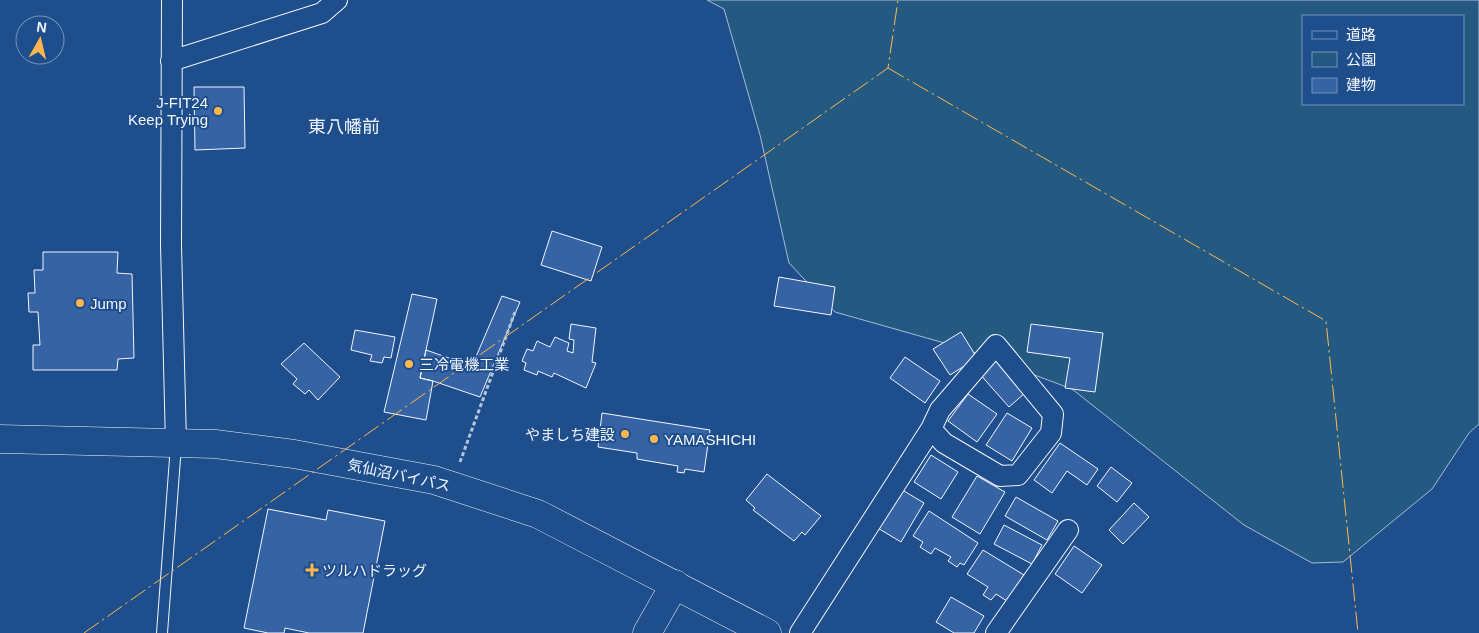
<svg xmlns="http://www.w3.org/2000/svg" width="1479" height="633" font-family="Helvetica,'Noto Sans JP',sans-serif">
  <rect width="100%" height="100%" fill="#1f4e8c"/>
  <path fill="#245a82" stroke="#a8bbd7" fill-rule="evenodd" d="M707,0H1479V424L1469,433L1432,489L1343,562L1312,563L1244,525L1072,389L962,348L835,312L789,263L760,135L724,9ZM1303,16H1463V104H1303Z"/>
  <path fill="#3563a3" stroke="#f2f6ff" d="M194,87H244L245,148L195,150Z
    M552,231L602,247L591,281L541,265Z
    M43,252H118L117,273L132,274L134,358L118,359L117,370H33V345H40L38,312H29L28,293H35L34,270H43Z
    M779,277L835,287L831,315L774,306Z
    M412,294L437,299L420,378L433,381L426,420L384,412Z
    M502,296L520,302L480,397L433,381L420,378L426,350L472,366Z
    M571,324L596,328L592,362L596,363L586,388L554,373L552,377L538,371L537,375L524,370L526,363L522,361L527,349L533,351L537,341L550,347L555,337L569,343L567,351L573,353L574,340L569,339Z
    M1031,324L1103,333L1095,392L1065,388L1070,358L1027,352Z
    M355,330L395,337L391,358L384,357L382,363L370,361L372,355L351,350Z
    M961,332L977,358L950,375L933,349Z
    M304,343L340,377L318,400L309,390L305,394L293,384L297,379L281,364Z
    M905,357L940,381L925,403L890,378Z
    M996,357L1026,392L1009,407L978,372Z
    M968,394L997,414L977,442L948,421Z
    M602,413L710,430L704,472L685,469L684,473L677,472L678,466L637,459V453L598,447Z
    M1007,413L1032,428L1012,461L986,445Z
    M1060,443L1098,469L1087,485L1067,471L1052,493L1034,480Z
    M931,455L958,472L941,499L914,482Z
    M1111,467L1132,483L1117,502L1097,486Z
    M767,474L821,516L805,535L802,532L794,541L753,510L755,508L746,500Z
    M977,476L1005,492L980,534L952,517Z
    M899,488L924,503L901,542L876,527Z
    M1016,497L1058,521L1047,540L1005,516Z
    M1134,503L1149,517L1123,544L1109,530Z
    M268,509L326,520L328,510L385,521L363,633H309L285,628L284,633H268L244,628Z
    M929,511L978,543L964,565L960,563L957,567L948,561L951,557L935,548L931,554L920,547L923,542L913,536Z
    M1004,525L1042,545L1032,564L994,544Z
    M1074,546L1102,565L1082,593L1055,574Z
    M983,550L1024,575L1007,601L996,594L991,600L983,595L988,587L967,574Z
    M951,597L984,616L974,633H954L936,622Z"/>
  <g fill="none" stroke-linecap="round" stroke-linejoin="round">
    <defs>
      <path id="service" d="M162,633L176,445"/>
      <path id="minor" d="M172,0L171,245L176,443
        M171,61L322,13L337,0
        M800,633L931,429L940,410L996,345L1053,414L1051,433L1018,475L1000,476L944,443L931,429
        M996,633L1068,530"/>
      <path id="secondary" d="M647,633L675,584"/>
      <path id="trunk" d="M0,439L215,444L294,454L434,480L538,514L767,633"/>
    </defs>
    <use href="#service" stroke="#f2f6ff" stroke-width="12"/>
    <use href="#minor" stroke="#f2f6ff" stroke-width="22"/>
    <use href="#secondary" stroke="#f2f6ff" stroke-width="29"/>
    <use href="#trunk" stroke="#f2f6ff" stroke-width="29"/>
    <path stroke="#b3c4dc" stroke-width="3" stroke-dasharray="4 2.5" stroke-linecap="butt" d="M460,462L515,312"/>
    <use href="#service" stroke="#1f4e8c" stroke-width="10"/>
    <use href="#minor" stroke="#1f4e8c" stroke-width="20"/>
    <use href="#secondary" stroke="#1f4e8c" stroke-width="28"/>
    <use href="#trunk" stroke="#1f4e8c" stroke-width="28"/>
    <path stroke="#ffb74d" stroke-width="1" stroke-dasharray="18 4 2.5 4" stroke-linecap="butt" d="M888,68L1326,321L1358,633
      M84,633L888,68L898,0"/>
  </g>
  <g fill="#ffb74d" stroke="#1f4e8c" stroke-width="2">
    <circle cx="218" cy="111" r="5"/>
    <circle cx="80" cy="303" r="5"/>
    <circle cx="409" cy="364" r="5"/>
    <circle cx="625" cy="434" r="5"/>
    <circle cx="654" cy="439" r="5"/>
    <path d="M309.5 562.5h5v5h5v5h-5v5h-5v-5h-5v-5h5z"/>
  </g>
  <g text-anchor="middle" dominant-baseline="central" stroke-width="4" stroke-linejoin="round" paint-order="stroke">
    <g font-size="15" fill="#f2f6ff" stroke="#1f4e8c" text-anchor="start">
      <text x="208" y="102" text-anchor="end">J-FIT24<tspan x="208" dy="17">Keep Trying</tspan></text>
      <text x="90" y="303">Jump</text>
      <text x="419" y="364">三冷電機工業</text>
      <text x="615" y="434" text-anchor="end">やましち建設</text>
      <text x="664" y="439">YAMASHICHI</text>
      <text x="322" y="570">ツルハドラッグ</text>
    </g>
    <g font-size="15" fill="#f2f6ff" stroke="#1f4e8c">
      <text transform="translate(399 475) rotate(12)">気仙沼バイパス</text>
    </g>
    <g font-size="18" fill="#f2f6ff" stroke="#1f4e8c">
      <text x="344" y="127">東八幡前</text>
    </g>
  </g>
  <rect x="1302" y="15" width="162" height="90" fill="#1f4e8c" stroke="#7391ba"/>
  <rect x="1312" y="31" width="25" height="8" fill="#1f4e8c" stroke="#7391ba"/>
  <text x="1346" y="40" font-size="15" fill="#f2f6ff">道路</text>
  <rect x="1312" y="52" width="25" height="15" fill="#245a82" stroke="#7391ba"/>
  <text x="1346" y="65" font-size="15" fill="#f2f6ff">公園</text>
  <rect x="1312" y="78" width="25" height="15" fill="#3563a3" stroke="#7391ba"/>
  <text x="1346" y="90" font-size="15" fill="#f2f6ff">建物</text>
  <g transform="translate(40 40) rotate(8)"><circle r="24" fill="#1f4e8c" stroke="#7391ba"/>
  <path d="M0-4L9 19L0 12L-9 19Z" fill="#ffb74d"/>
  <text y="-8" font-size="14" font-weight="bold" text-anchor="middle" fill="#f2f6ff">N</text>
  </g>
</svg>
